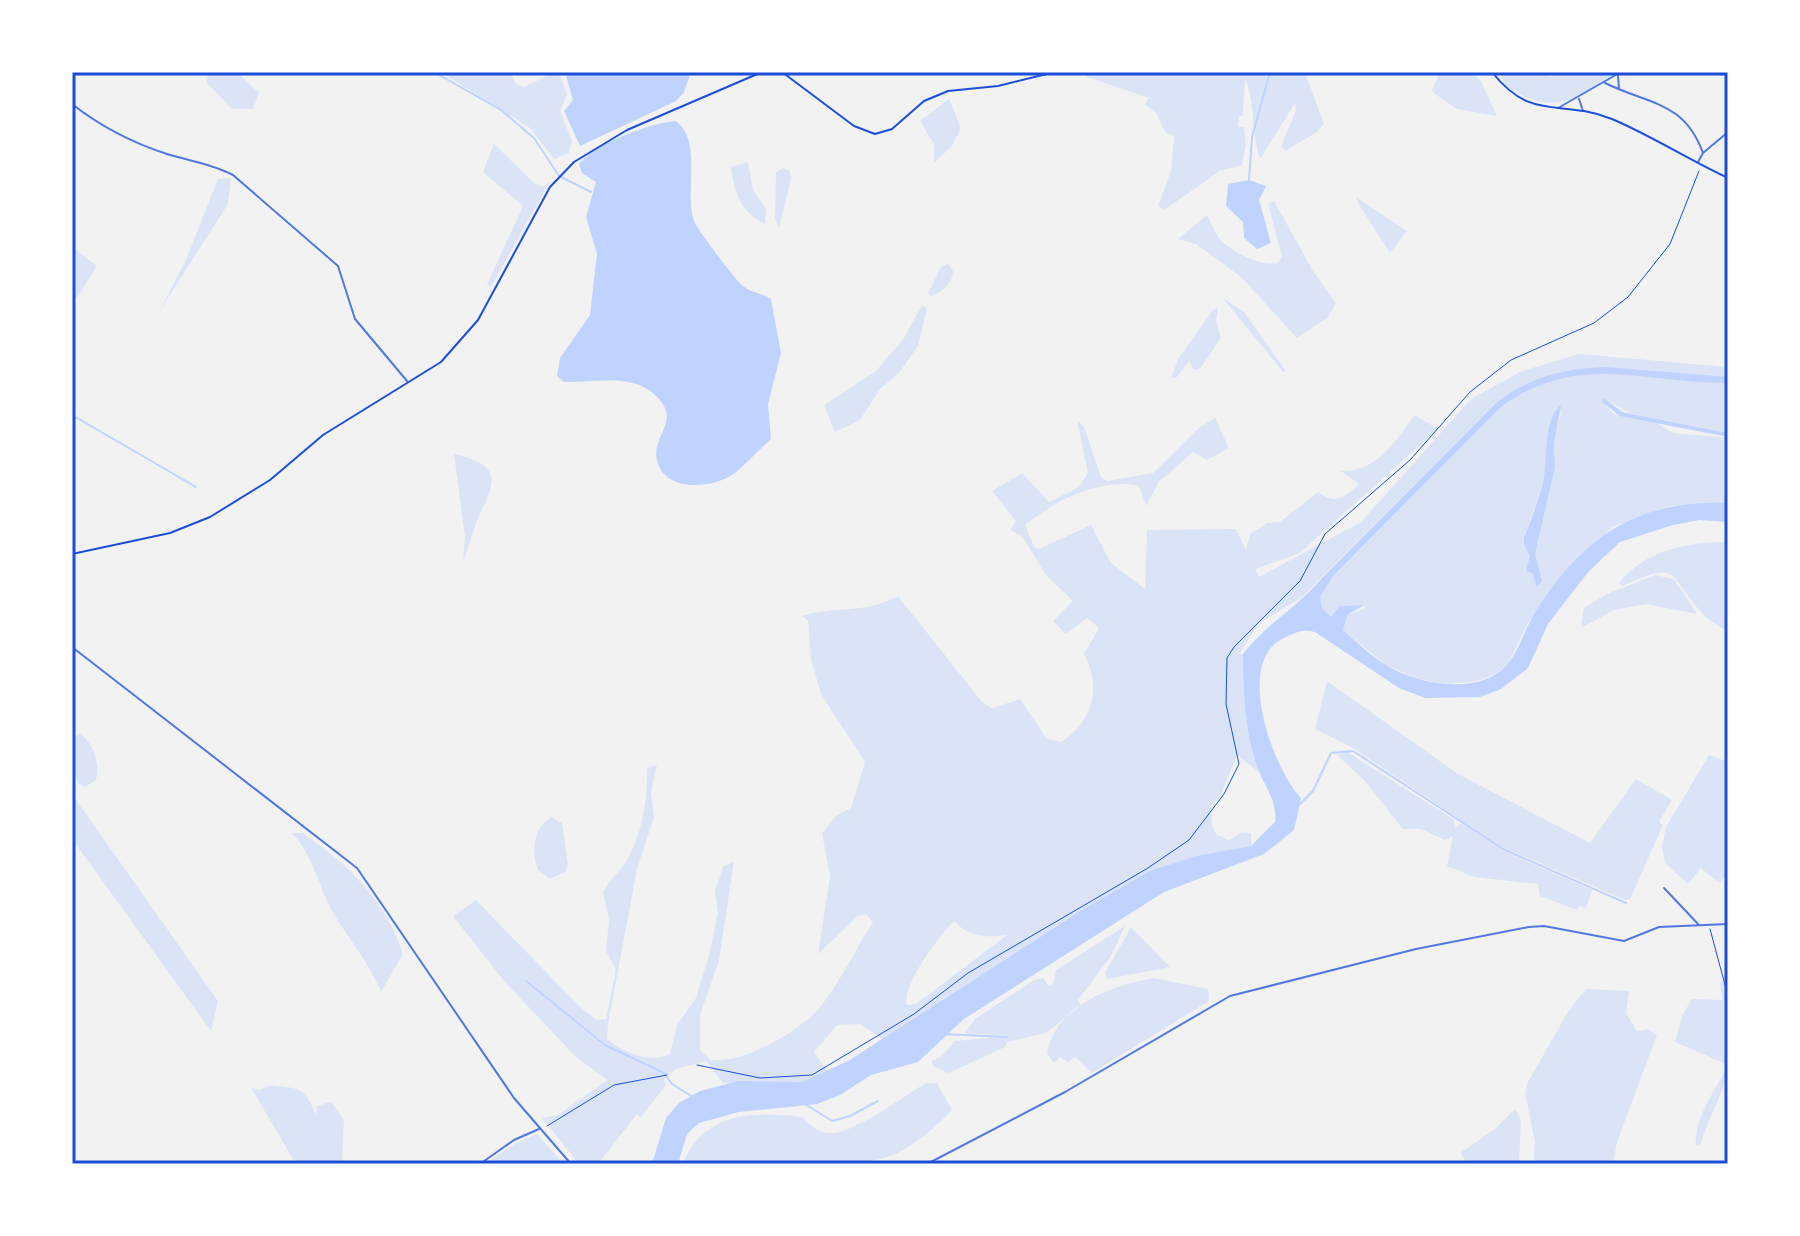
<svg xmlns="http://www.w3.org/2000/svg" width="1800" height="1236" font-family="Raleway,sans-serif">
  <rect width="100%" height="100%" fill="#f2f2f2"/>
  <path fill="#dbe4f7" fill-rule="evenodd" d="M210,72H237L259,93L253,109H232L206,82Z
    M440,72H510L516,84L524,87L551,74L559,73L567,94L560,111L572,141L569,153L554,159L530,128Z
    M1085,72H1305L1324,124L1317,132L1285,151L1281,146L1296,111L1295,103L1260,159C1251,132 1256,106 1245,78L1243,115L1239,117L1238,127H1244L1246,145L1242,165L1220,171L1164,210L1158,206L1171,171L1174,136L1165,132L1157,114L1145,104L1149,98L1087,77Z
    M1440,72H1472L1482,83L1497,116L1457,109L1435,94L1432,90Z
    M1500,72H1541L1550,77L1559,72L1616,73C1582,96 1559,114 1519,94C1509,90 1502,82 1500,72Z
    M949,99L961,128L952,146L934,163V144L920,121Z
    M494,144L534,183L543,187L550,181L491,287L487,284L523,206L483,172Z
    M748,162L753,190L766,209L765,224C739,210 735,194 731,167Z
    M783,168L790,171L791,179L779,228L775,218L776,172Z
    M231,178L228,204L159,312L185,262L218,179Z
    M1356,197L1407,231L1390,253L1358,203Z
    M1274,201L1313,271L1336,303L1328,317L1297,338L1241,277L1196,244L1178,239L1207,215C1211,222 1214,231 1219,238C1230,251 1260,267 1277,263L1282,257L1268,204Z
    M72,247L97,266L77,298L72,293Z
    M948,264L953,271C953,284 941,293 930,296L928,293L941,267Z
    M1222,297L1244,312L1286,371L1283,372Z
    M922,305L927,308L918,346L899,373L880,389L860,420L835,432L824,405L876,371L904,338Z
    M1218,308L1216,321L1221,338L1200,369L1194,370L1189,361L1176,378H1171L1178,359L1213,310Z
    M1579,354L1728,367V377C1646,377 1570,349 1497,402L1301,598L1259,623L1239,654H1243L1244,691L1259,772L1237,755L1219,799L1211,805L1212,826L1217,835L1229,840L1242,832L1251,833V846L1196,856L1150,872L1085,908L882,1039L860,1024L837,1025L814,1052L827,1071L802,1082L723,1083L706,1061L676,1069L664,1079L666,1085L641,1117L637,1114L598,1164H579L542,1118L558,1115L607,1080L575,1056L504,981L453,916L476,900L580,1007L597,1020L606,1019L616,970L606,951L609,919L603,893C608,880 619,873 626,862C642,835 648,799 647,768L657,765L651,792L654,817L637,869L608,1024L607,1039C624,1052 649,1064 670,1054L677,1025L696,998L709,955L718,913L715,891L723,867L734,861L719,961L700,1015V1050L711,1060C744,1064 805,1029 824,1002C843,977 856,948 873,922L866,914L858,916L818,954L830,877L822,833L837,815L851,808L865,762L821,694L811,659L808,621L802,616C837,605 863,615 898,596L982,702L992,708L1020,699L1047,739L1061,742C1093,722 1102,688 1084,654L1099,628L1087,618L1066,634L1053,621L1073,601L1046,575L1022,536L1010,530L1016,521L992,491L1022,473L1049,502L1079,487L1088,473L1077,420L1084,427L1101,477L1107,481L1153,473L1199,428L1215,418L1229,448L1207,460L1193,452L1159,482L1146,506L1139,486C1101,477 1053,502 1025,525L1034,547L1039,549L1091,525L1111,563L1145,589L1147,530L1236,529L1246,550L1250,534L1267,523L1280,522L1318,492C1337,505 1343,498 1359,484L1341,471C1378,472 1395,441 1415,415L1438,429L1300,553L1255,569L1259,577L1361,522L1471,399L1522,371ZM954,921C968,937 987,938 1007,935L916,1004L907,1005C901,986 940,935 954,921Z
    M1604,373L1728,383V433L1630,413L1604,399L1602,402L1614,414L1657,423L1673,433L1728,438V503L1670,506L1612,527L1528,623L1508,664L1496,674L1473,682L1444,684L1415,678L1386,665L1343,630L1348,614L1364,609L1365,605L1331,617L1322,608L1319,597L1334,575L1501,407C1533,383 1564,375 1604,373ZM1556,409L1561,412L1554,445L1555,468L1535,554L1537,587L1525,537L1544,477Z
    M454,454C503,465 496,481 478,518C472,532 469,547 463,561L465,537Z
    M1728,542V632C1719,626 1709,621 1702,613C1667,575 1682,559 1622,586L1619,583C1645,550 1688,542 1728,542Z
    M1655,575L1674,579L1697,614L1646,604L1614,610L1581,628L1584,608L1607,594Z
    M1327,681L1458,774L1590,843L1636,779L1672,800L1659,822L1663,825L1630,899L1625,900L1498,845L1353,748L1315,729Z
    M80,733C94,745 100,762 96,780L85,787L78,783L72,765V738Z
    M1344,750L1453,819L1456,828L1461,823L1506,852L1592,890L1586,908L1579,906L1577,910L1540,896L1538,884L1474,877L1447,866L1453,836L1445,840L1421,829H1403L1364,780L1338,756Z
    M1709,755L1728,762V873L1719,883L1701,868L1688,884L1665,863L1662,846L1666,827Z
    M72,794L218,1001L211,1031L72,839Z
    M551,817L562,823L568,864L565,872L550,879L538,870C531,850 533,829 551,817Z
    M292,833H303C348,865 386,900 403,954L381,992C369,961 348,939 332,911C318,884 313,856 292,833Z
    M1125,926L1111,956L1078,1000L1081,1005L1046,1033L1007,1042L1005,1047L949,1073L934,1067L931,1061L941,1057L955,1041L1007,1036L965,1033L975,1019L1034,980L1043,978L1049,986L1053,984L1056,970Z
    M1131,927L1170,967L1108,979L1105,973Z
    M1154,978L1208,989L1209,1001L1092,1073L1075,1057L1068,1062L1060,1057L1054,1063L1047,1054C1054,1006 1112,985 1154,978Z
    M1728,981V1065L1675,1042L1682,1016L1692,999L1722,1000L1720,982Z
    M1586,989L1629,991L1626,1013L1637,1031L1648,1029L1657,1035L1617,1142L1613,1164H1533L1535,1142L1525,1093L1528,1082L1569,1010Z
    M1728,1066C1728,1086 1707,1119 1701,1144L1696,1145C1693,1120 1716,1088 1728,1066Z
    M926,1083H937L952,1110C937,1126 909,1151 887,1157C836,1173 740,1164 683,1164C702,1112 755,1111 802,1117C812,1126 817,1133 832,1133C856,1132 904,1096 926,1083Z
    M271,1085C300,1089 304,1086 316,1115L317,1106L331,1102L344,1120L342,1164H296L251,1088L260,1090Z
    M1515,1109L1521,1120L1519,1164H1468L1460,1153L1495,1129Z
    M537,1134L564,1164H485L516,1143Z"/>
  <path fill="#bfd3fe" d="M565,72H691L684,92L676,101L580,146L564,111L573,100Z
    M675,121C703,137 684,196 694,221C697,229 736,281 743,286C751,293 762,293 771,299L781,353L768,404L771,439C759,450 747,463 735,473C713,489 664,493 657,460C651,436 681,422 658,398C635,372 595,383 564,382L557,376L560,358L590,315L597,254L586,217L596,182L582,173L579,164C596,143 648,124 675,121Z
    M1249,180L1266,186L1259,200L1271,243L1257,249L1244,238L1243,222L1226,206L1228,184Z
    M1604,367L1728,377V383C1643,383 1577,351 1501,407L1334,575L1320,597L1322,608L1331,617L1340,606L1365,605L1348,614L1343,630C1357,642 1371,656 1386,665C1418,685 1479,696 1507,665C1520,649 1525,628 1536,611C1584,535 1638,500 1728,503V522L1699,520L1673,525L1620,542L1589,571L1548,624L1528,668L1501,689L1480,697L1425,698L1399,688L1315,632C1303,629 1297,632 1286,637C1232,658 1273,769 1301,798L1294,830L1264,854L1164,892L964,1019L918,1062L871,1075L840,1095L817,1104L739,1112L699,1123L687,1134L678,1164H652L666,1118L679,1103L700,1091L738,1081L802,1082L848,1061L1085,908L1150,871L1196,856L1251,846L1275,822C1277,800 1266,789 1258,769C1245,734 1243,691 1243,654C1266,624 1298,607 1322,578L1497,402C1531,377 1562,369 1604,367Z
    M1604,398L1622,412L1728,433V437L1620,416L1602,402Z
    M1561,405L1554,445L1555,468L1535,554L1542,581L1537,587L1532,573L1526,571L1530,556L1524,544V537C1529,528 1542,488 1544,477C1547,458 1544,417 1561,405Z"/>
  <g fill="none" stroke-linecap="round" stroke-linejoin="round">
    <path stroke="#bfd3fe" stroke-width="2" d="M434,72L501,110L534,138L559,176L591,192
      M1249,180L1252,137L1270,72
      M72,415L196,487
      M1299,805L1313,791L1331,753L1353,751L1503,849L1626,903
      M526,981L605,1045L664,1073L672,1084L691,1096
      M944,1034L1007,1037
      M805,1104L832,1121L850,1116L878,1101"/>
    <path stroke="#1d4ed8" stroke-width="1" d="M1710,929L1728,996
      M697,1065L760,1078L812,1075L914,1014L968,973L1148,868L1189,840L1224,794L1239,764L1226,704L1227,658L1234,647L1300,581L1325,534L1410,460L1470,392L1511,360L1594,323L1628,297L1670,244L1699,171
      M547,1126L614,1085L667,1075"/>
    <path stroke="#5277de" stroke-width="2" d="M1618,76L1619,89
      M1605,83C1650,105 1684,101 1703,153
      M1579,99L1583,111
      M72,104C100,126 133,143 167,154C190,161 212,164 233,175L338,266L355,319L407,381
      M1558,108L1621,72
      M1698,162L1703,153L1728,132
      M1664,888L1699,925"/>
    <path stroke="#5277de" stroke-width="2" d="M72,647L357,868L514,1098L571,1164
      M480,1164L514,1140L539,1129
      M927,1164L1065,1092L1230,996L1416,949L1529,927L1544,926L1624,941L1659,927L1728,924"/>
    <path stroke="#1d4ed8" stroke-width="2" d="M782,72L854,126L875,134L892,129L924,101L948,91L998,86L1055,72
      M1492,72C1532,123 1560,98 1612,119C1652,136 1689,160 1728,178
      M72,554L170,533L210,517L270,480L323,435L441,362L478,320L550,187L574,162L627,130L762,72"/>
  </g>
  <rect width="1800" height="1236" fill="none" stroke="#ffffff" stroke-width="148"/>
  <rect x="74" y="74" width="1652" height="1088" fill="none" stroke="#1d4ed8" stroke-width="3"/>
</svg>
